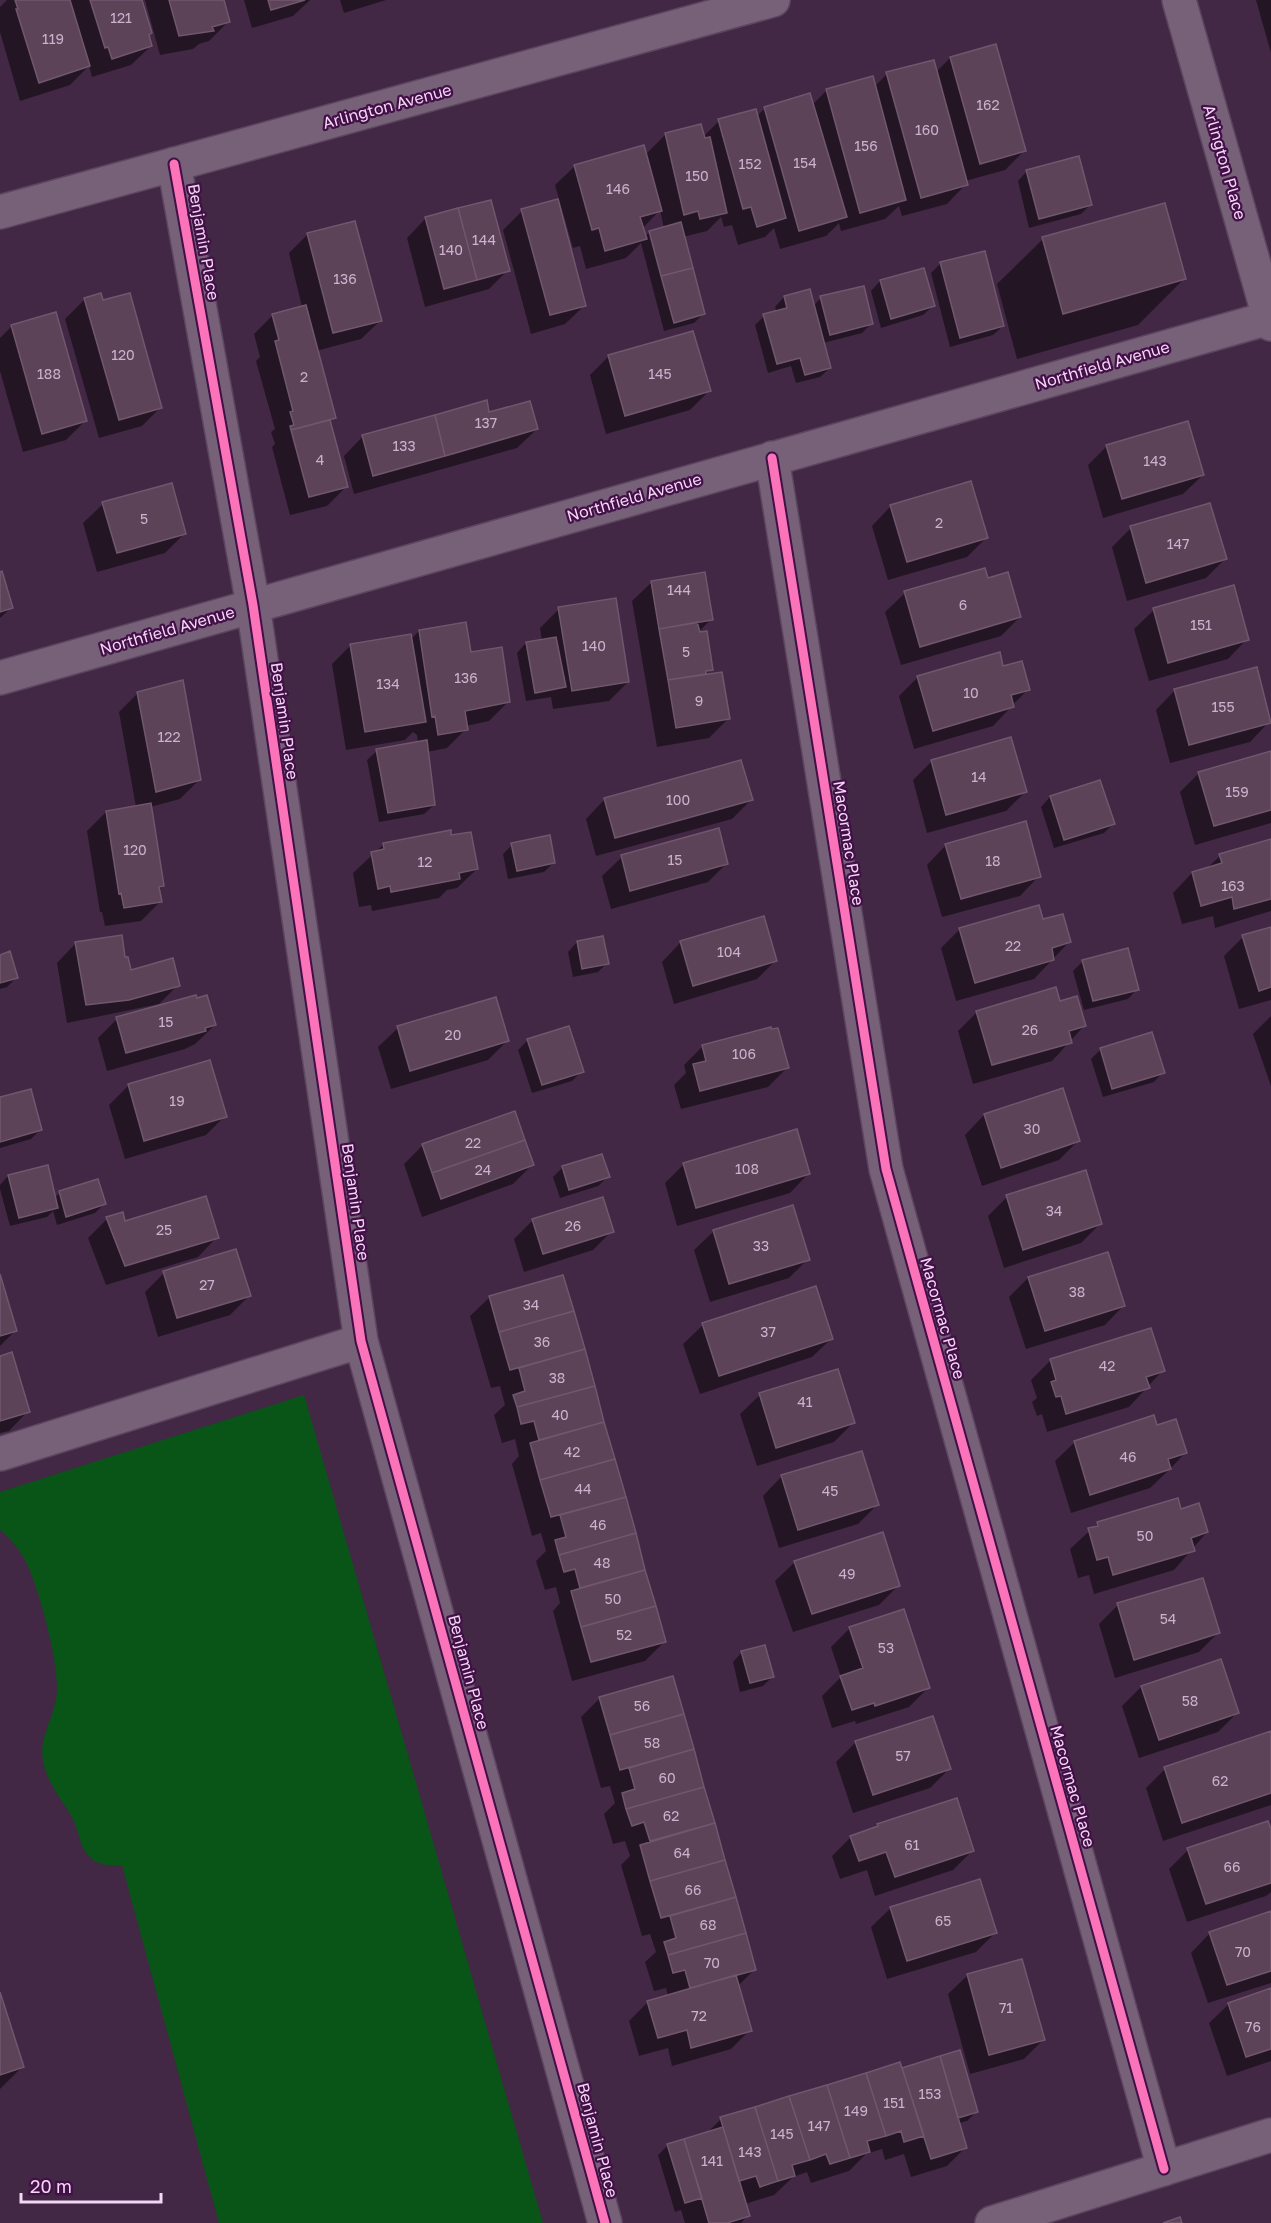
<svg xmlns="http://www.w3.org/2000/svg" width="1271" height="2223" font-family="'Golos Text',sans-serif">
  <rect width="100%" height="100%" fill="#422845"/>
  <path fill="#095517" d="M304,1395L543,2223H219L122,1865C113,1865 103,1866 95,1861C79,1851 80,1832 72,1817C61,1798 47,1783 43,1761C39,1738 52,1721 56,1699C62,1670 38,1584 24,1558C17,1547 10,1538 0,1530V1492Z"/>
  <path fill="#0007" fill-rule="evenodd" d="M7,0H141L151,46L131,65L92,77L89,66L70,85L20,101L0,32V7Z
    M145,0H223L229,21L209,41L199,44L193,49L160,55Z
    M244,0H310L293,16L252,28Z
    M340,0H386L344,13Z
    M1256,0H1271V53Z
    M950,58L1024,151L1005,170L965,181L966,184L947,204L902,216L899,206L885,219L841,231L839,223L826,236L780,249L774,228L765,237L738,245L732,225L724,227L721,217L707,231L683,237L703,314L694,323L664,331L641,243L626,258L586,269L580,246L573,248L555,185L575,166L645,155L666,134L703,137L719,121L756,117L765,108L812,105L827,90L874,87L887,74L936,72ZM660,210L664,228L650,232L644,237L642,229Z
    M1027,171L1090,205L1081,214L1029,228L1018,181Z
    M522,211L585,305L565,324L531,334L503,230Z
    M426,218L508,270L489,289L425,307L407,238Z
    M308,234L381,320L361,339L316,351L334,417L329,422L347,486L327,506L290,515L272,447L275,444L271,432L275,429L256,361L260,357L254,334L273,315L302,307L289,253Z
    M1043,239L1184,279L1138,325L1017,359L997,284Z
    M940,264L1003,326L993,335L950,347L931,273Z
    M880,281L933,306L923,315L881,328L871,291Z
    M809,291L813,306L821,298L871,324L862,333L823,343L830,368L820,377L796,383L791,366L768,373L755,325L764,316L777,312L775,307L784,297Z
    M85,299L161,407L142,426L99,438L65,319Z
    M12,326L85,421L66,440L23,452L0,371V338Z
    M609,356L709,391L690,410L606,434L590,375Z
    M488,414L537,429L517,448L354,494L344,456L363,436Z
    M1107,446L1203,475L1183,494L1103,518L1088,465Z
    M103,504L184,534L165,553L97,572L83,523Z
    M891,506L986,538L967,557L888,580L872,526Z
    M1131,528L1225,559L1206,578L1127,601L1112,547Z
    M0,573L11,608L0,618Z
    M987,580L1020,617L1001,636L901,665L885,612L905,593Z
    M652,582L711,619L697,634L711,669L704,676L728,719L709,738L657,747L632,601Z
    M559,609L628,682L609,701L553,709L551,697L526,701L517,653L526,643L542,641L540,628Z
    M1154,610L1247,639L1228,659L1149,681L1134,629Z
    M419,631L469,654L509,701L489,721L466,726V729L447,748L427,752L434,805L424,814L379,822L367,760L377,751L418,743L417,735L413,732L405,740L346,750L332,664L351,645L410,640Z
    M1002,668L1028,689L993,726L914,749L899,696L918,677Z
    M1175,690L1269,722L1250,742L1170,763L1156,710Z
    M138,693L200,779L180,799L150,807L163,886L158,891L160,902L141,921L105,926L102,912H100L87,831L106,812L136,807L119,712Z
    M1271,753V823L1195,845L1180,792L1199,773Z
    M932,761L1026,791L1006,811L927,833L913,780Z
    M1099,782L1113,824L1104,833L1054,848L1041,807L1050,797Z
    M605,799L751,800L732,819L596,856L586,819Z
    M450,837L477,869L457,888L447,890L439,898L372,911L371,905L359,907L353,873L384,844Z
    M1271,841V911L1215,928L1213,916L1182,924L1173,893L1192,873L1206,869L1220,856Z
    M512,845L554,862L544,872L508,879L503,854Z
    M946,845L1039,876L1020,896L942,917L927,865Z
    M622,857L727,863L708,882L611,909L602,876Z
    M1042,921L1069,942L1034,979L956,1001L941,948L960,929Z
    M1271,929V1000L1239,1009L1224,956L1243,937Z
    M577,942L607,963L598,972L573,977L568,952Z
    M681,942L776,960L757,979L674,1004L662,962Z
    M76,943L124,959L130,972L178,985L159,1004L67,1023L57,963Z
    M0,956L17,977L7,987L0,989Z
    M1083,961L1137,989L1128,999L1084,1010L1073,971Z
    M1059,1003L1084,1026L1052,1061L973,1084L958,1031L977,1012Z
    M1271,1016V1086L1253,1034Z
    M117,1019L215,1025L195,1044L185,1049L107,1071L98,1038Z
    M398,1028L507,1041L488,1060L391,1089L378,1047Z
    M769,1031L787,1068L768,1087L681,1109L674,1085L686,1073L684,1065L703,1046Z
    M528,1040L582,1071L572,1081L532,1093L518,1050Z
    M1101,1049L1163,1072L1154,1082L1103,1097L1091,1059Z
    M129,1085L225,1116L206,1135L125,1159L109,1105Z
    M1062,1089L1078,1141L1059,1160L982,1186L965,1135L984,1115Z
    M0,1099L41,1129L31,1139L0,1148Z
    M423,1145L532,1165L513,1184L422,1217L404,1164Z
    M601,1156L608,1177L598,1186L560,1198L553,1177L562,1168Z
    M684,1164L809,1173L790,1193L677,1226L665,1183Z
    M8,1176L54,1198L60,1193L104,1204L95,1213L57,1225L53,1211L47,1217L10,1226L0,1189V1185Z
    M1007,1197L1100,1224L1081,1243L1004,1268L988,1216Z
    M107,1219L124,1223L217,1237L198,1257L106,1285L88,1238Z
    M533,1220L612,1231L593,1250L524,1272L514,1239Z
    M714,1231L808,1259L789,1278L710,1302L694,1250Z
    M164,1273L249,1296L230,1315L158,1337L145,1292Z
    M562,1277L664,1642L645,1661L572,1681L553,1611L560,1603L556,1587L545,1590L536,1561L546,1551L541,1533L532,1536L512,1464L519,1456L515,1439L502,1443L494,1415L505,1405L500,1386L491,1388L470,1316L490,1297Z
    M1028,1278L1124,1305L1105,1325L1026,1349L1009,1297Z
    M0,1279L16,1330L0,1346Z
    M703,1325L832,1338L812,1357L700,1394L683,1344Z
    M0,1357L28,1411L9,1431L0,1433Z
    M1050,1361L1163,1370L1129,1407L1047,1432L1042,1414L1037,1416L1032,1402L1037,1398L1031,1380Z
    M760,1395L853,1423L834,1442L757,1466L740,1414Z
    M1156,1427L1185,1453L1170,1469L1150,1488L1071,1513L1055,1461L1075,1442Z
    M782,1476L877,1505L858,1524L779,1548L763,1496Z
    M1180,1511L1207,1532L1174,1570L1094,1594L1089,1575L1078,1578L1070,1549L1098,1523Z
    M795,1562L898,1586L879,1605L793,1632L775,1581Z
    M1118,1605L1218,1633L1199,1652L1115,1678L1099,1624Z
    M850,1628L928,1688L909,1707L856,1724L855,1721L832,1728L822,1696L841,1677L831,1647Z
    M742,1652L773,1676L763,1686L740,1692L733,1662Z
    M672,1678L755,1969L738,1986L750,2030L731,2049L672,2066L668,2048L639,2056L629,2021L648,2002L668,1996L666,1988L654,1991L645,1962L656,1952L650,1934L642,1936L621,1865L630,1856L625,1841L613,1844L604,1814L615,1803L610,1786L601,1788L581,1717L600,1698Z
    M1141,1687L1237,1713L1218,1732L1139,1758L1122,1706Z
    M932,1717L949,1769L930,1788L853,1813L836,1762L855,1743Z
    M1271,1733V1805L1163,1841L1146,1788L1165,1769Z
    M878,1825L972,1851L953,1870L875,1896L867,1870L840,1879L832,1856L851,1837L874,1830Z
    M1271,1834V1892L1266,1896L1187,1922L1169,1869L1188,1850Z
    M891,1908L996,1932L976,1952L887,1979L871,1927Z
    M1271,1913V1983L1208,2003L1191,1953L1210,1933Z
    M968,1975L1043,2040L1024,2059L970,2074L948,1994Z
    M1271,1990V2061L1227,2076L1209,2023L1229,2004Z
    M0,1997L22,2067L0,2089Z
    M959,2052L977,2111L967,2121L959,2123L966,2147L947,2166L911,2177L904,2154L885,2160L882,2149L866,2154L849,2171L811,2183L807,2172L793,2177L774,2195L745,2204L748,2215L741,2223H685L681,2210L675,2212L658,2155L668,2145L706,2134L721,2119Z"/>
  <path fill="#5c4358" stroke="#71576d" stroke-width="1.5" d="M15,0H70L90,66L39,83L16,9H18Z
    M90,0H142L152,33L149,35L152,46L112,59L108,47L105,48Z
    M169,0H224L230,22L212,27L214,31L179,36Z
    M268,0H305L271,10Z
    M996,44L1026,151L980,164L950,57Z
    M934,60L968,185L921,198L886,72Z
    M873,76L906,200L860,213L826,89Z
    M810,93L847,217L799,231L764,107Z
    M756,109L786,218L757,227L751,207L743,209L718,119Z
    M701,124L705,138L710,137L727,213L700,219L698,211L684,215L665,133Z
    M644,145L662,211L640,217L647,239L605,251L599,228L592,230L574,165Z
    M1079,156L1092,205L1039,219L1026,170Z
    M558,199L586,306L550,315L521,209Z
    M491,200L510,271L477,280L458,208Z
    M1165,203L1186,279L1063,314L1042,237Z
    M458,208L477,280L444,289L425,217Z
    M355,221L382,321L333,333L307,233Z
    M681,222L693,268L661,276L649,231Z
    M985,251L1004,326L960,338L940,262Z
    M693,268L705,314L674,323L661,276Z
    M924,268L935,306L891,319L880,280Z
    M864,286L873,324L830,335L820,296Z
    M810,289L831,368L805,375L800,358L777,364L763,314L787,308L784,296Z
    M101,293L103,300L130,293L162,408L119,420L84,298Z
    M306,305L336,418L291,430L290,426L294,425L290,412L293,411L275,341L279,340L272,314Z
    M56,312L87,421L42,434L11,325Z
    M693,331L711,391L625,416L608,355Z
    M487,400L489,412L530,401L538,429L445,456L435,415Z
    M435,415L445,456L373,476L362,435Z
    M330,420L348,487L309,497L291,430Z
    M1188,421L1204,475L1122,499L1106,445Z
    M971,481L988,538L907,562L890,505Z
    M172,483L186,534L117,553L102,502Z
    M1210,503L1227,559L1146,583L1130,526Z
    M985,568L988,578L1008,572L1021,617L920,647L904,591Z
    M2,571L13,608L0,612V572Z
    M705,572L713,620L659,629L651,581Z
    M1234,585L1249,640L1168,663L1153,608Z
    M616,598L629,682L572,691L558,607Z
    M466,622L471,652L502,647L510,702L465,711L468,730L438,735L435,716L432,717L419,630Z
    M697,622L700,632L707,631L713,670L706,671V674L668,680L659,629Z
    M411,634L426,722L365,732L350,644Z
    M556,637L566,687L535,693L526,642Z
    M1000,652L1003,666L1022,661L1030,690L1011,695L1014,707L933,731L917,676Z
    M1257,667L1271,723L1189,745L1174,689Z
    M722,672L730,719L676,728L668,680Z
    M183,680L201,780L156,792L137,692Z
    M1011,737L1027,792L946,815L931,760Z
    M427,740L435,805L388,813L376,749Z
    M1271,751V810L1214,826L1198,772Z
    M741,760L753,800L615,838L604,798Z
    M1100,780L1115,824L1064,840L1050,796Z
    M151,803L164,886L159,887L162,902L124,908L121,893L119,894L106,811Z
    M1026,821L1041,877L961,899L945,844Z
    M719,828L728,864L630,891L621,855Z
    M451,830V835L471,832L478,869L459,873L460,879L391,892L390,886L378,889L371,852L384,849L383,843Z
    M550,835L555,863L517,871L511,843Z
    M1271,839V899L1234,909L1232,897L1201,906L1192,872L1222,863L1219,854Z
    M1039,905L1043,919L1063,914L1071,942L1052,948L1054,960L975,983L959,928Z
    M764,916L777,961L693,986L680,941Z
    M1271,927V987L1259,991L1242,935Z
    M122,935L125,957H128L131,970L173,958L180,986L129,1000L86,1005L75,942Z
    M603,936L609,964L582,969L577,941Z
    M1128,948L1139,990L1093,1001L1082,960Z
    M10,951L18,978L0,983V955Z
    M1056,987L1060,1001L1077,996L1086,1026L1069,1031L1072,1043L992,1065L976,1011Z
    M196,995L197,998L207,995L216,1025L205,1028L206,1031L126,1053L116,1017Z
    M496,997L509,1041L410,1071L397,1026Z
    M569,1026L584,1072L542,1085L527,1039Z
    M771,1027V1029L778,1028L789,1068L700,1091L693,1064L706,1061L702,1045Z
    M1152,1032L1165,1073L1112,1089L1100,1048Z
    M210,1060L227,1117L144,1141L128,1084Z
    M1063,1088L1080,1141L1001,1168L984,1114Z
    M31,1089L42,1130L0,1142V1097Z
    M515,1111L525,1140L432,1173L422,1144Z
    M797,1129L810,1174L696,1208L683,1163Z
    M525,1140L534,1165L441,1199L432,1173Z
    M602,1154L610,1177L569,1190L562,1166Z
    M48,1165L58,1208L19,1218L8,1175Z
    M1086,1170L1102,1224L1023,1250L1006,1195Z
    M98,1179L106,1204L66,1217L59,1191Z
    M206,1196L219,1238L125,1266L106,1217L123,1212L125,1221Z
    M603,1197L614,1232L543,1254L532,1219Z
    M793,1205L810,1260L729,1284L713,1230Z
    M236,1249L251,1296L177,1318L163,1271Z
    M1108,1252L1125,1306L1045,1331L1028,1277Z
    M0,1274L17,1331L0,1336Z
    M563,1275L574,1311L499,1332L489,1296Z
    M816,1286L833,1339L719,1376L702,1323Z
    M574,1311L585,1349L510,1370L499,1332Z
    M1151,1328L1165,1371L1146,1377L1150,1388L1066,1414L1061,1396L1056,1397L1051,1382L1056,1380L1050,1359Z
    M585,1349L595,1386L517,1407L513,1395L525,1391L519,1368Z
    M12,1352L30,1412L0,1421V1356Z
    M838,1369L855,1423L776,1448L759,1393Z
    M595,1386L604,1422L539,1440L534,1421L521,1424L517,1407Z
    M1154,1415L1157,1425L1176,1419L1187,1453L1168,1459L1171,1469L1090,1495L1074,1441Z
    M604,1422L615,1459L540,1480L530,1443Z
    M862,1451L879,1505L798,1530L781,1475Z
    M615,1459L626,1497L551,1517L540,1480Z
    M626,1497L636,1533L559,1555L555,1540L566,1537L560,1515Z
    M1178,1498L1181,1509L1199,1503L1208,1532L1191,1538L1195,1551L1113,1575L1108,1557L1097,1560L1088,1528L1098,1526L1097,1522Z
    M883,1532L900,1586L812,1614L794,1561Z
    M636,1533L645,1570L580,1588L575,1569L564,1572L559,1555Z
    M645,1570L656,1606L581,1627L571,1591Z
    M1203,1578L1220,1633L1134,1660L1117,1603Z
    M656,1606L666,1642L591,1662L581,1627Z
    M904,1609L930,1688L875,1706L874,1703L852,1710L840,1676L863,1668L849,1627Z
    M765,1645L774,1677L750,1683L741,1651Z
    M1221,1659L1239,1713L1159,1740L1141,1686Z
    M673,1676L684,1714L610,1735L599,1697Z
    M684,1714L694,1749L620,1770L610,1735Z
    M933,1716L951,1769L873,1795L855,1741Z
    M1271,1731V1793L1182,1823L1164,1767Z
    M694,1749L704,1787L626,1809L622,1793L635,1789L629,1768Z
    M704,1787L715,1823L650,1841L644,1822L632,1826L626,1809Z
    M957,1798L974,1851L895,1877L886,1852L859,1861L850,1836L878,1826L877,1824Z
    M1268,1821L1271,1829V1883L1206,1904L1187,1848Z
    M715,1823L725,1860L650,1881L640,1845Z
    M725,1860L736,1897L661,1918L650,1881Z
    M980,1879L997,1933L907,1961L890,1907Z
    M736,1897L746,1933L668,1955L664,1942L676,1938L670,1916Z
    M1271,1911V1971L1227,1985L1209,1932Z
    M746,1933L756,1970L690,1988L685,1970L673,1973L668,1955Z
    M1022,1959L1045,2040L989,2055L967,1974Z
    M736,1975L752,2031L691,2048L687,2030L658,2038L647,2001Z
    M1271,1988V2049L1246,2057L1228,2003Z
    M0,1992L24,2067L0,2075Z
    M960,2050L978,2112L958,2118L940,2056Z
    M940,2056L967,2148L931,2159L902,2068Z
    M900,2062L924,2136L904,2142L901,2131L886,2136L866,2073Z
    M866,2073L886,2136L867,2141L870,2152L850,2158L827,2085Z
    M827,2085L850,2158L830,2164L826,2154L810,2160L789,2096Z
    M789,2096L810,2160L792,2165L795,2176L778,2181L755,2107Z
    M755,2107L778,2181L760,2187L756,2176L739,2181L720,2117Z
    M723,2127L750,2216L727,2223H709L684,2139Z
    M684,2139L702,2198L685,2203L667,2144Z
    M1180,2217L1182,2223H1163Z"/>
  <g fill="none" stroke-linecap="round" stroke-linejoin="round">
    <defs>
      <path id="minor" d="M1179,0L1271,324
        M174,164L253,605L361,1341L605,2223
        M0,212L773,0
        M772,458L886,1169L1164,2169
        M0,678L1269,318
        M0,1454L361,1341
        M992,2223L1271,2135"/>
    </defs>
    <use href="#minor" stroke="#5c455e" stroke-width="36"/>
    <use href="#minor" stroke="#766178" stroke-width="33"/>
    <defs>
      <path id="cycleway" d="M174,164L253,605L361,1341L605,2223
        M772,458L886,1169L1164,2169"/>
    </defs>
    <use href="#cycleway" stroke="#420f47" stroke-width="13"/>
    <use href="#cycleway" stroke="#fb73b8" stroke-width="9"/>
  </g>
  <g text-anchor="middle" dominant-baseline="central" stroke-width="4.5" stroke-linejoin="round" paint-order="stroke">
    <g font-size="14" fill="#ceb1ce">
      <text x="121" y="17">121</text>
      <text x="53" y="38">119</text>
      <text x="988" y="104">162</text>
      <text x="927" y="129">160</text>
      <text x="866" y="145">156</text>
      <text x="805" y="162">154</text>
      <text x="750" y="163">152</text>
      <text x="697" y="175">150</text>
      <text x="618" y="188">146</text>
      <text x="484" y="239">144</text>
      <text x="451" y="249">140</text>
      <text x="345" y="278">136</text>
      <text x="123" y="354">120</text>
      <text x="49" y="373">188</text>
      <text x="660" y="373">145</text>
      <text x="304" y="376">2</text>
      <text x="486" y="422">137</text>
      <text x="404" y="445">133</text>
      <text x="320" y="459">4</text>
      <text x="1155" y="460">143</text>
      <text x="144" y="518">5</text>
      <text x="939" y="522">2</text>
      <text x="1178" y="543">147</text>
      <text x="679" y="589">144</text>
      <text x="963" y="604">6</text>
      <text x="1201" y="624">151</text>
      <text x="594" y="645">140</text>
      <text x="686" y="651">5</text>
      <text x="466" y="677">136</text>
      <text x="388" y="683">134</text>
      <text x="971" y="692">10</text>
      <text x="699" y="700">9</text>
      <text x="1223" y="706">155</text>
      <text x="169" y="736">122</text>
      <text x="979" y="776">14</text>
      <text x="1237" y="791">159</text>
      <text x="678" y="799">100</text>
      <text x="135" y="849">120</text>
      <text x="675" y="859">15</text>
      <text x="993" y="860">18</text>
      <text x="425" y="861">12</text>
      <text x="1233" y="885">163</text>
      <text x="1013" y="945">22</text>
      <text x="729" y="951">104</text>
      <text x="166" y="1021">15</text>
      <text x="1030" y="1029">26</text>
      <text x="453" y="1034">20</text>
      <text x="744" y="1053">106</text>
      <text x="177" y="1100">19</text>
      <text x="1032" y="1128">30</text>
      <text x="473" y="1142">22</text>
      <text x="747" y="1168">108</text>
      <text x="483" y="1169">24</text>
      <text x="1054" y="1210">34</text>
      <text x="573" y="1225">26</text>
      <text x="164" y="1229">25</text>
      <text x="761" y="1245">33</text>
      <text x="207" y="1284">27</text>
      <text x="1077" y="1291">38</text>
      <text x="531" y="1304">34</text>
      <text x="768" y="1331">37</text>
      <text x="542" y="1341">36</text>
      <text x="1107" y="1365">42</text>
      <text x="557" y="1377">38</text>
      <text x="805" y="1401">41</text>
      <text x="560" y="1414">40</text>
      <text x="572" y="1451">42</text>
      <text x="1128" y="1456">46</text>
      <text x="583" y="1488">44</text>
      <text x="830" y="1490">45</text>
      <text x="598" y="1524">46</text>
      <text x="1145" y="1535">50</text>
      <text x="602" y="1562">48</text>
      <text x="847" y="1573">49</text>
      <text x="613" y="1598">50</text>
      <text x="1168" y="1618">54</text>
      <text x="624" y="1634">52</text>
      <text x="886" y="1647">53</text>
      <text x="1190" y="1700">58</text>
      <text x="642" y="1705">56</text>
      <text x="652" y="1742">58</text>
      <text x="903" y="1755">57</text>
      <text x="667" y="1777">60</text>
      <text x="1220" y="1780">62</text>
      <text x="671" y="1815">62</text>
      <text x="912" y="1844">61</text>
      <text x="682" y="1852">64</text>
      <text x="1232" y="1866">66</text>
      <text x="693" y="1889">66</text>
      <text x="943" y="1920">65</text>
      <text x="708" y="1924">68</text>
      <text x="1243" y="1951">70</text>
      <text x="712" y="1962">70</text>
      <text x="1006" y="2007">71</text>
      <text x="699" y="2015">72</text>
      <text x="1253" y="2026">76</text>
      <text x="930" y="2093">153</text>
      <text x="894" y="2102">151</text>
      <text x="856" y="2110">149</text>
      <text x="819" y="2125">147</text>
      <text x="782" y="2133">145</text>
      <text x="750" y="2151">143</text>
      <text x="712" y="2160">141</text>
    </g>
    <g font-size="16" fill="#f4d6f6" stroke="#420f47">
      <text transform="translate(387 106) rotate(-15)">Arlington Avenue</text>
      <text transform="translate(1225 162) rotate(74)">Arlington Place</text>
      <text transform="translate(204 242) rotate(80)">Benjamin Place</text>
      <text transform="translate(1102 365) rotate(-16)">Northfield Avenue</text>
      <text transform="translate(634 497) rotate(-16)">Northfield Avenue</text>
      <text transform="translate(167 630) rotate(-16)">Northfield Avenue</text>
      <text transform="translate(285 721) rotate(82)">Benjamin Place</text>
      <text transform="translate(849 843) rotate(81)">Macormac Place</text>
      <text transform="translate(356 1202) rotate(82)">Benjamin Place</text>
      <text transform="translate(943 1318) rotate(74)">Macormac Place</text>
      <text transform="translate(469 1672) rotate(75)">Benjamin Place</text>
      <text transform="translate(1073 1786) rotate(74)">Macormac Place</text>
      <text transform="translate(598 2140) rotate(75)">Benjamin Place</text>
    </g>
  </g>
  <path d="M21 2193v9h140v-9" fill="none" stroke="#f4d6f6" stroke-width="3"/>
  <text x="30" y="2193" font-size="18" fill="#f4d6f6" stroke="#420f47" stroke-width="4.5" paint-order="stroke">20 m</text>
</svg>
